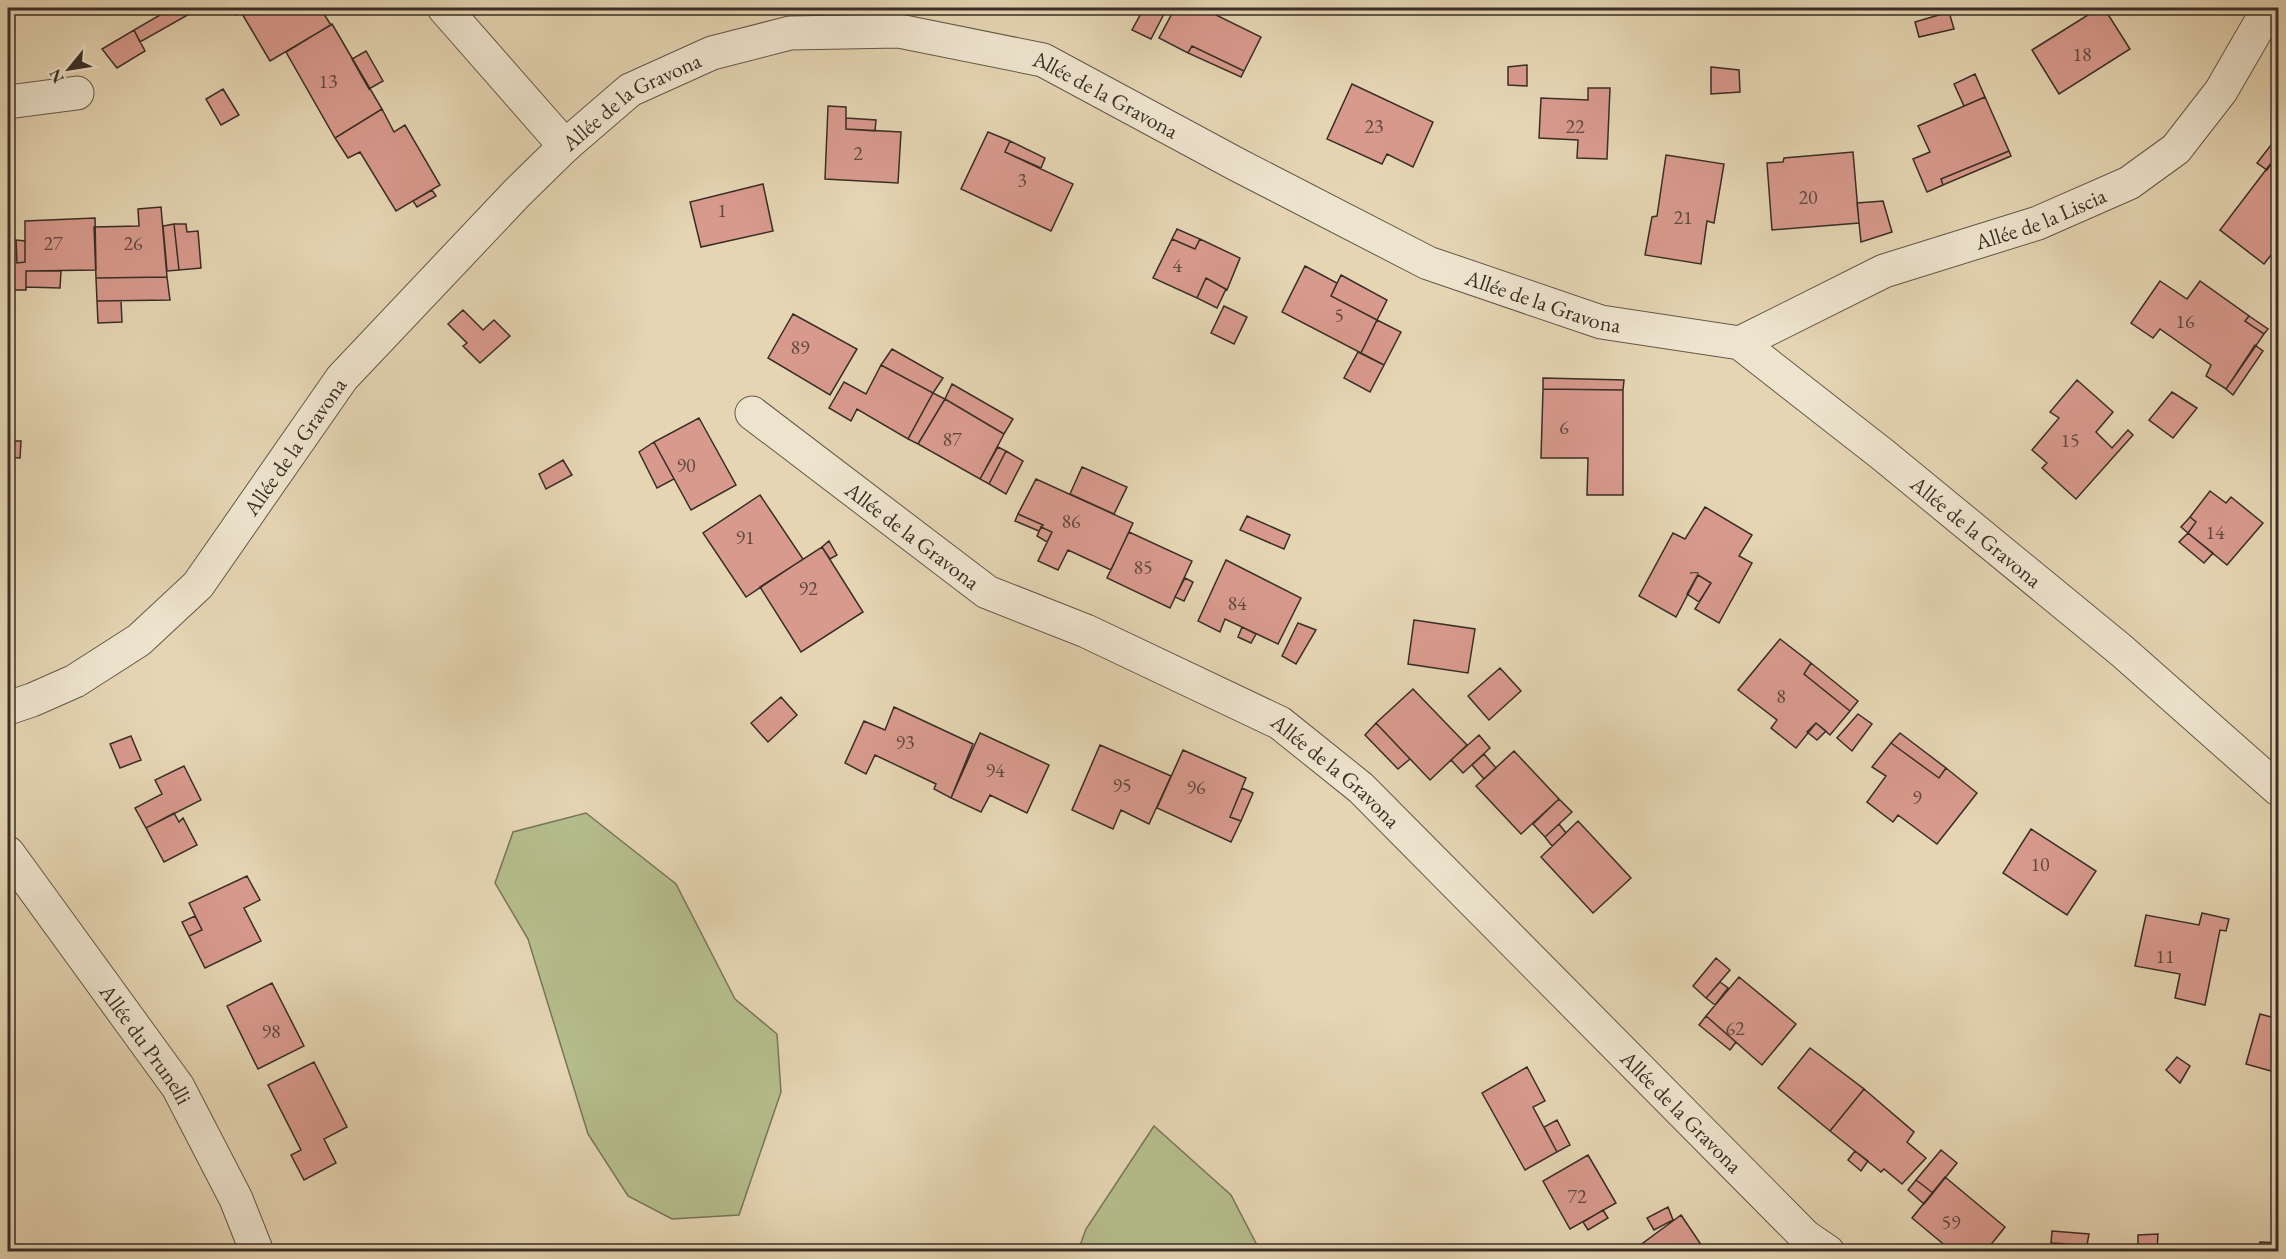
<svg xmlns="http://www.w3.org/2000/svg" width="2286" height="1259" font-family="'EB Garamond',serif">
  <rect width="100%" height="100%" fill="#e5d5b3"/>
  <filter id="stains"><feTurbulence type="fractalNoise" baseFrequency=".00333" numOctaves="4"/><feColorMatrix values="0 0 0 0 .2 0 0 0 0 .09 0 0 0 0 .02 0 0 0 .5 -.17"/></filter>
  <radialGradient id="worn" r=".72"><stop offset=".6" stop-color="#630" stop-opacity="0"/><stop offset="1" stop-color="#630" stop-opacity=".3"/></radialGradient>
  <path fill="#b5bd8c" stroke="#777659" stroke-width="1.5" d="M586,813L676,884L735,999L777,1034L781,1092L739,1215L672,1219L628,1196L588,1134L528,939L495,883L513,832Z
    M1154,1126L1231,1195L1260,1251H1078L1086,1229Z"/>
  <path fill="#d89a8d" stroke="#392e26" stroke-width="1.5" d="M172,8H200L140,42L134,30Z
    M232,8H320L331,25L270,61L241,12L236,15Z
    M1144,8H1161L1166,10L1151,39L1132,30Z
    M1175,8H1202L1261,37L1244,71L1192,46L1188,53L1159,38Z
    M2099,8H2104L2130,49L2059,94L2032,50Z
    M1949,12L1954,29L1919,37L1915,22Z
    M332,24L382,109L335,138L286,52Z
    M134,30L145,51L117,68L102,49Z
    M1192,46L1244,71L1241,77L1188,53Z
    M366,51L383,81L369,89L352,59Z
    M1527,65V86L1508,85V67Z
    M1711,67L1739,70L1740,92L1711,94Z
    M1975,74L1985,97L1964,106L1954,84Z
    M1352,84L1433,122L1413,167L1387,154L1382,164L1327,139Z
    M1588,88H1610L1607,159L1577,158L1578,140L1539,138L1541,98L1588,100Z
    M223,89L239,115L221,125L206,99Z
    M1985,97L2009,151L1941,179L1943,185L1927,192L1913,159L1930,152L1918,126Z
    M828,106L846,107V129L901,132L898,183L825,179Z
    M382,109L394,132L405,125L440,185L396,211L360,152L348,158L335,138Z
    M846,118L876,120L875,131L846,129Z
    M988,132L1010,141L1005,152L1073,184L1051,231L961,189Z
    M2275,140L2278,143V154L2267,170L2257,163Z
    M1010,141L1045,158L1041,168L1005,152Z
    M2009,151L2011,156L1943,185L1941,179Z
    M1853,152L1859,223L1772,230L1767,163L1783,162L1784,158Z
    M2278,154V246L2264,264L2220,230Z
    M1666,155L1724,164L1714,223L1707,221L1701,264L1645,255L1652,217L1657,216Z
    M763,184L773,231L701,247L690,202Z
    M432,190L436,196L417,207L413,201Z
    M1883,201L1892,232L1861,242L1857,203Z
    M161,207L167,277L96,278L94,227L139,226L138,209Z
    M95,218L96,270L26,271V290H8V240H16L17,263L25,262V221Z
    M174,224L179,270L167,271L163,226Z
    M174,224H186L187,232L198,231L201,268L179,270Z
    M1177,229L1200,239L1195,249L1172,239Z
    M1172,239L1195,249L1200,239L1240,258L1227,290L1206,278L1197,298L1153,278Z
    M16,240L25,241V262L17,263Z
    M1305,266L1337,283L1331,296L1377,320L1361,353L1282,312Z
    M26,271H61L60,288L26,287Z
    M1341,275L1387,300L1377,320L1331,296Z
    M167,277L170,300L97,301L96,278Z
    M1206,278L1226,289L1217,308L1197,298Z
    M2160,281L2187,299L2200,281L2249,316L2245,321L2264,334L2226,389L2206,376L2211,365L2160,329L2153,338L2131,323Z
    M97,301H121L122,322L98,323Z
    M1224,306L1247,317L1234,344L1211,333Z
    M463,310L483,330L494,320L510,336L480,363L463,346L467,343L448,324Z
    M793,314L857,349L830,395L768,358Z
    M2249,316L2268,329L2264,334L2245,321Z
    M1377,320L1401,332L1384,365L1361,353Z
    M2255,345L2263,351L2233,395L2226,389Z
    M892,349L943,378L933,393L881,365Z
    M1358,352L1384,365L1370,392L1344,378Z
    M881,365L933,393L908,439L857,409L851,421L829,408L844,382L866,394Z
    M1543,378L1624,380L1623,390L1543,389Z
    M2077,380L2113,412L2096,432L2112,448L2128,430L2133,435L2076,499L2042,468L2047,463L2032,450L2059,418L2050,412Z
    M952,384L1013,419L1004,434L945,399Z
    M1543,389L1623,390V495H1587L1588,458H1541Z
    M2172,392L2197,408L2173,438L2149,420Z
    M933,393L945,399L918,444L908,439Z
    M945,399L1004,434L980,479L918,444Z
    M699,418L736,485L691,510L654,442Z
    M8,441H21L20,458L8,457Z
    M654,442L674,479L657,488L639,452Z
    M998,447L1006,451L989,484L980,479Z
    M1006,451L1023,461L1006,494L989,484Z
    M563,460L572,475L546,489L539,474Z
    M1082,467L1127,487L1114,514L1070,494Z
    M1036,479L1133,523L1111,570L1068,550L1058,570L1038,561L1052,532L1041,527L1043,525L1018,514Z
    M2210,491L2226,503L2231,497L2263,523L2227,565L2188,533L2196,522L2190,517Z
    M760,495L803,559L746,597L703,533Z
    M1705,507L1752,535L1739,556L1752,563L1719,623L1695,609L1711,583L1698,575L1676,617L1639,596L1673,533L1685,539Z
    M1018,514L1043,525L1039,531L1015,521Z
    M1247,516L1290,535L1284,549L1240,530Z
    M2190,517L2196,522L2188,533L2181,527Z
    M1041,527L1052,532L1047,542L1037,536Z
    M1129,532L1192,561L1170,608L1107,578Z
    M2188,533L2213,553L2204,563L2179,542Z
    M829,541L837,555L830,559L822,547Z
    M822,547L863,612L801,652L760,587Z
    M1226,560L1301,598L1278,644L1225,619L1220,632L1198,621Z
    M1698,575L1711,583L1699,602L1687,594Z
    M1185,578L1193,582L1184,601L1175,597Z
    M1414,620L1475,629L1468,673L1408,664Z
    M1298,623L1316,630L1296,664L1282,656Z
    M1242,627L1256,634L1251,643L1238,637Z
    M1780,639L1811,663L1804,674L1850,711L1830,735L1816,723L1796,748L1771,728L1777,720L1738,690Z
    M1811,663L1858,701L1850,711L1804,674Z
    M1500,668L1521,691L1489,720L1468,696Z
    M1413,689L1467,745L1430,780L1376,723Z
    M781,697L797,715L768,742L751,723Z
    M894,707L973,744L951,798L934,789L936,784L875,755L866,774L845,763L864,721L885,730Z
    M1858,714L1872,724L1852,751L1837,738Z
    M1376,723L1410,759L1398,769L1365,735Z
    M1816,723L1826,731L1817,740L1807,732Z
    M980,733L1049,765L1027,813L990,795L981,812L951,798Z
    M1900,733L1946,768L1939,778L1891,743Z
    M1479,735L1490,748L1463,773L1451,760Z
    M131,736L141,760L120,768L110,744Z
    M1891,743L1939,778L1946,768L1977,793L1937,844L1898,815L1893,822L1867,802L1886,776L1872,767Z
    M1100,745L1171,776L1149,824L1121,810L1113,829L1072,810Z
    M1183,750L1246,778L1230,817L1241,821L1231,842L1157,808Z
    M1514,751L1559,799L1521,834L1476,786Z
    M1484,754L1496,768L1484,779L1472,765Z
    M184,766L201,800L146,828L135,808L162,794L155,780Z
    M1242,788L1253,793L1241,821L1230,817Z
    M1559,799L1572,812L1545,837L1533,824Z
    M174,813L179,822L183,818L197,845L164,862L146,828Z
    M1578,821L1631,878L1593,913L1541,857Z
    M1559,824L1566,833L1552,846L1545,837Z
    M2031,829L2096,871L2067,915L2003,873Z
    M247,876L260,900L244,908L261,941L205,968L189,936L202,930L189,903Z
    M2202,913L2229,919L2226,931L2220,930L2205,1005L2175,998L2180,974L2135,966L2146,915L2199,925Z
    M195,916L202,930L189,936L182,922Z
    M1716,958L1730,970L1706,998L1693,986Z
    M1739,977L1796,1024L1762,1065L1706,1016Z
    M1720,982L1728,988L1715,1005L1706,998Z
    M272,983L304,1046L258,1069L227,1006Z
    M2260,1014L2278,1019V1073L2246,1064Z
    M1706,1016L1736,1042L1730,1050L1699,1025Z
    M1810,1048L1864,1089L1830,1131L1778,1088Z
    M2177,1057L2190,1066L2180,1083L2166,1070Z
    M314,1062L347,1127L324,1139L336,1163L304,1180L291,1155L301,1150L268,1085Z
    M1527,1067L1545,1101L1533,1107L1557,1152L1525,1170L1482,1093Z
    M1864,1089L1914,1132L1907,1142L1926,1158L1902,1184L1884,1169L1881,1172L1830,1131Z
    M1557,1120L1570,1145L1557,1152L1544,1127Z
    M1941,1150L1957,1163L1933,1193L1916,1180Z
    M1855,1151L1868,1161L1861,1171L1848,1160Z
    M1588,1155L1616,1203L1570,1229L1543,1181Z
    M1945,1177L2005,1227L1985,1252H1953L1912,1218Z
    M1916,1180L1933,1193L1924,1204L1908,1190Z
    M1668,1207L1673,1220L1654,1230L1647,1218Z
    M1603,1210L1608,1218L1588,1230L1583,1222Z
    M1681,1215L1706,1252H1643L1639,1246Z
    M2052,1231L2089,1234L2087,1245L2051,1243Z
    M2158,1234L2157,1252H2051V1243L2138,1249V1235Z
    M2260,1242L2278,1243V1252H2253L2259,1251Z"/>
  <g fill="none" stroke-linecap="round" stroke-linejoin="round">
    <defs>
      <g id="street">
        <path d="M444,8L565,146"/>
        <path d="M8,102L77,93"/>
        <path id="s1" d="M1740,343L1884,271L2038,223L2129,183L2176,149L2221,91L2269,8"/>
        <path id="s2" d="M752,413L987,592L1086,631L1280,723L1361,788L1806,1237L1828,1252"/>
        <path id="s3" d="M8,708L32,700L75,681L139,640L198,585L342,378L517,193L565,146L630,90L712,53L790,33L899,31L1043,60L1236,164L1428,263L1601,322L1740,343L1882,454L2122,651L2278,789"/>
        <path id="s4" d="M8,853L178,1087L236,1199L257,1252"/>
      </g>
    </defs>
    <use href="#street" stroke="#645849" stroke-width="35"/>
    <use href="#street" stroke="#eee4ce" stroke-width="33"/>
  </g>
  <g text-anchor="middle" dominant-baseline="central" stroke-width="6" stroke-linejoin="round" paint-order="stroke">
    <g font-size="20" fill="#614940">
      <text x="2082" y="54">18</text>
      <text x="328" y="81">13</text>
      <text x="1374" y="126">23</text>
      <text x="1575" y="126">22</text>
      <text x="858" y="153">2</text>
      <text x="1022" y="180">3</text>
      <text x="1808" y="197">20</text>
      <text x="722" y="210">1</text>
      <text x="1683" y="217">21</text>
      <text x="53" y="243">27</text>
      <text x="133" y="243">26</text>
      <text x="1177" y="265">4</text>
      <text x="1339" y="315">5</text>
      <text x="2185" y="321">16</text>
      <text x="800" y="347">89</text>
      <text x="1564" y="427">6</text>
      <text x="952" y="439">87</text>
      <text x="2070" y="440">15</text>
      <text x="686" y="465">90</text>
      <text x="1071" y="521">86</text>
      <text x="2215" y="532">14</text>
      <text x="745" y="537">91</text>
      <text x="1143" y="567">85</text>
      <text x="1694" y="578">7</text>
      <text x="808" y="588">92</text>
      <text x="1237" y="603">84</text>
      <text x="1781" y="696">8</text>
      <text x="905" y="742">93</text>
      <text x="995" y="770">94</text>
      <text x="1122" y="785">95</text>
      <text x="1196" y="787">96</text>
      <text x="1917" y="797">9</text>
      <text x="2040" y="864">10</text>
      <text x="2165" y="956">11</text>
      <text x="1735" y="1028">62</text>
      <text x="271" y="1031">98</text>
      <text x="1577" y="1196">72</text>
      <text x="1951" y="1222">59</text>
    </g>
    <g font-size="22" fill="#392e26" stroke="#eee4ce">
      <text stroke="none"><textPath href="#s3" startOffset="1386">Allée de la Gravona</textPath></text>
      <text stroke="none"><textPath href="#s3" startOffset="884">Allée de la Gravona</textPath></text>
      <text stroke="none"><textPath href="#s1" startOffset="326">Allée de la Liscia</textPath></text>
      <text stroke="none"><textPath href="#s3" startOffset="1872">Allée de la Gravona</textPath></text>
      <text stroke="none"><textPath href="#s3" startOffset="398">Allée de la Gravona</textPath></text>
      <text stroke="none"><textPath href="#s3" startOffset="2376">Allée de la Gravona</textPath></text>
      <text stroke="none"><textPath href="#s2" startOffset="202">Allée de la Gravona</textPath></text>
      <text stroke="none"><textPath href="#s2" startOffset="690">Allée de la Gravona</textPath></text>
      <text stroke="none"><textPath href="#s4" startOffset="236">Allée du Prunelli</textPath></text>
      <text stroke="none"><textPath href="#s2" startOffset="1176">Allée de la Gravona</textPath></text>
    </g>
  </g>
  <rect width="2286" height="1259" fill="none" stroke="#e5d5b3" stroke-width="30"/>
  <rect x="9" y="9" width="2268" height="1241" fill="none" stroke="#392e26" stroke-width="3"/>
  <rect x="15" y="15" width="2256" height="1229" fill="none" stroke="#392e26" stroke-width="1.5"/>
  <g transform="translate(69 69) rotate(240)" stroke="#eee4ce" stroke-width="4.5" paint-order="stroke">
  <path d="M0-4.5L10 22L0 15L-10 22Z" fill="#392e26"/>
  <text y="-9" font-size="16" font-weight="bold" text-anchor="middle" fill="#392e26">N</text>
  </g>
  <rect width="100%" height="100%" filter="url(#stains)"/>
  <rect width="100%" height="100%" fill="url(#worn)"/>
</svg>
